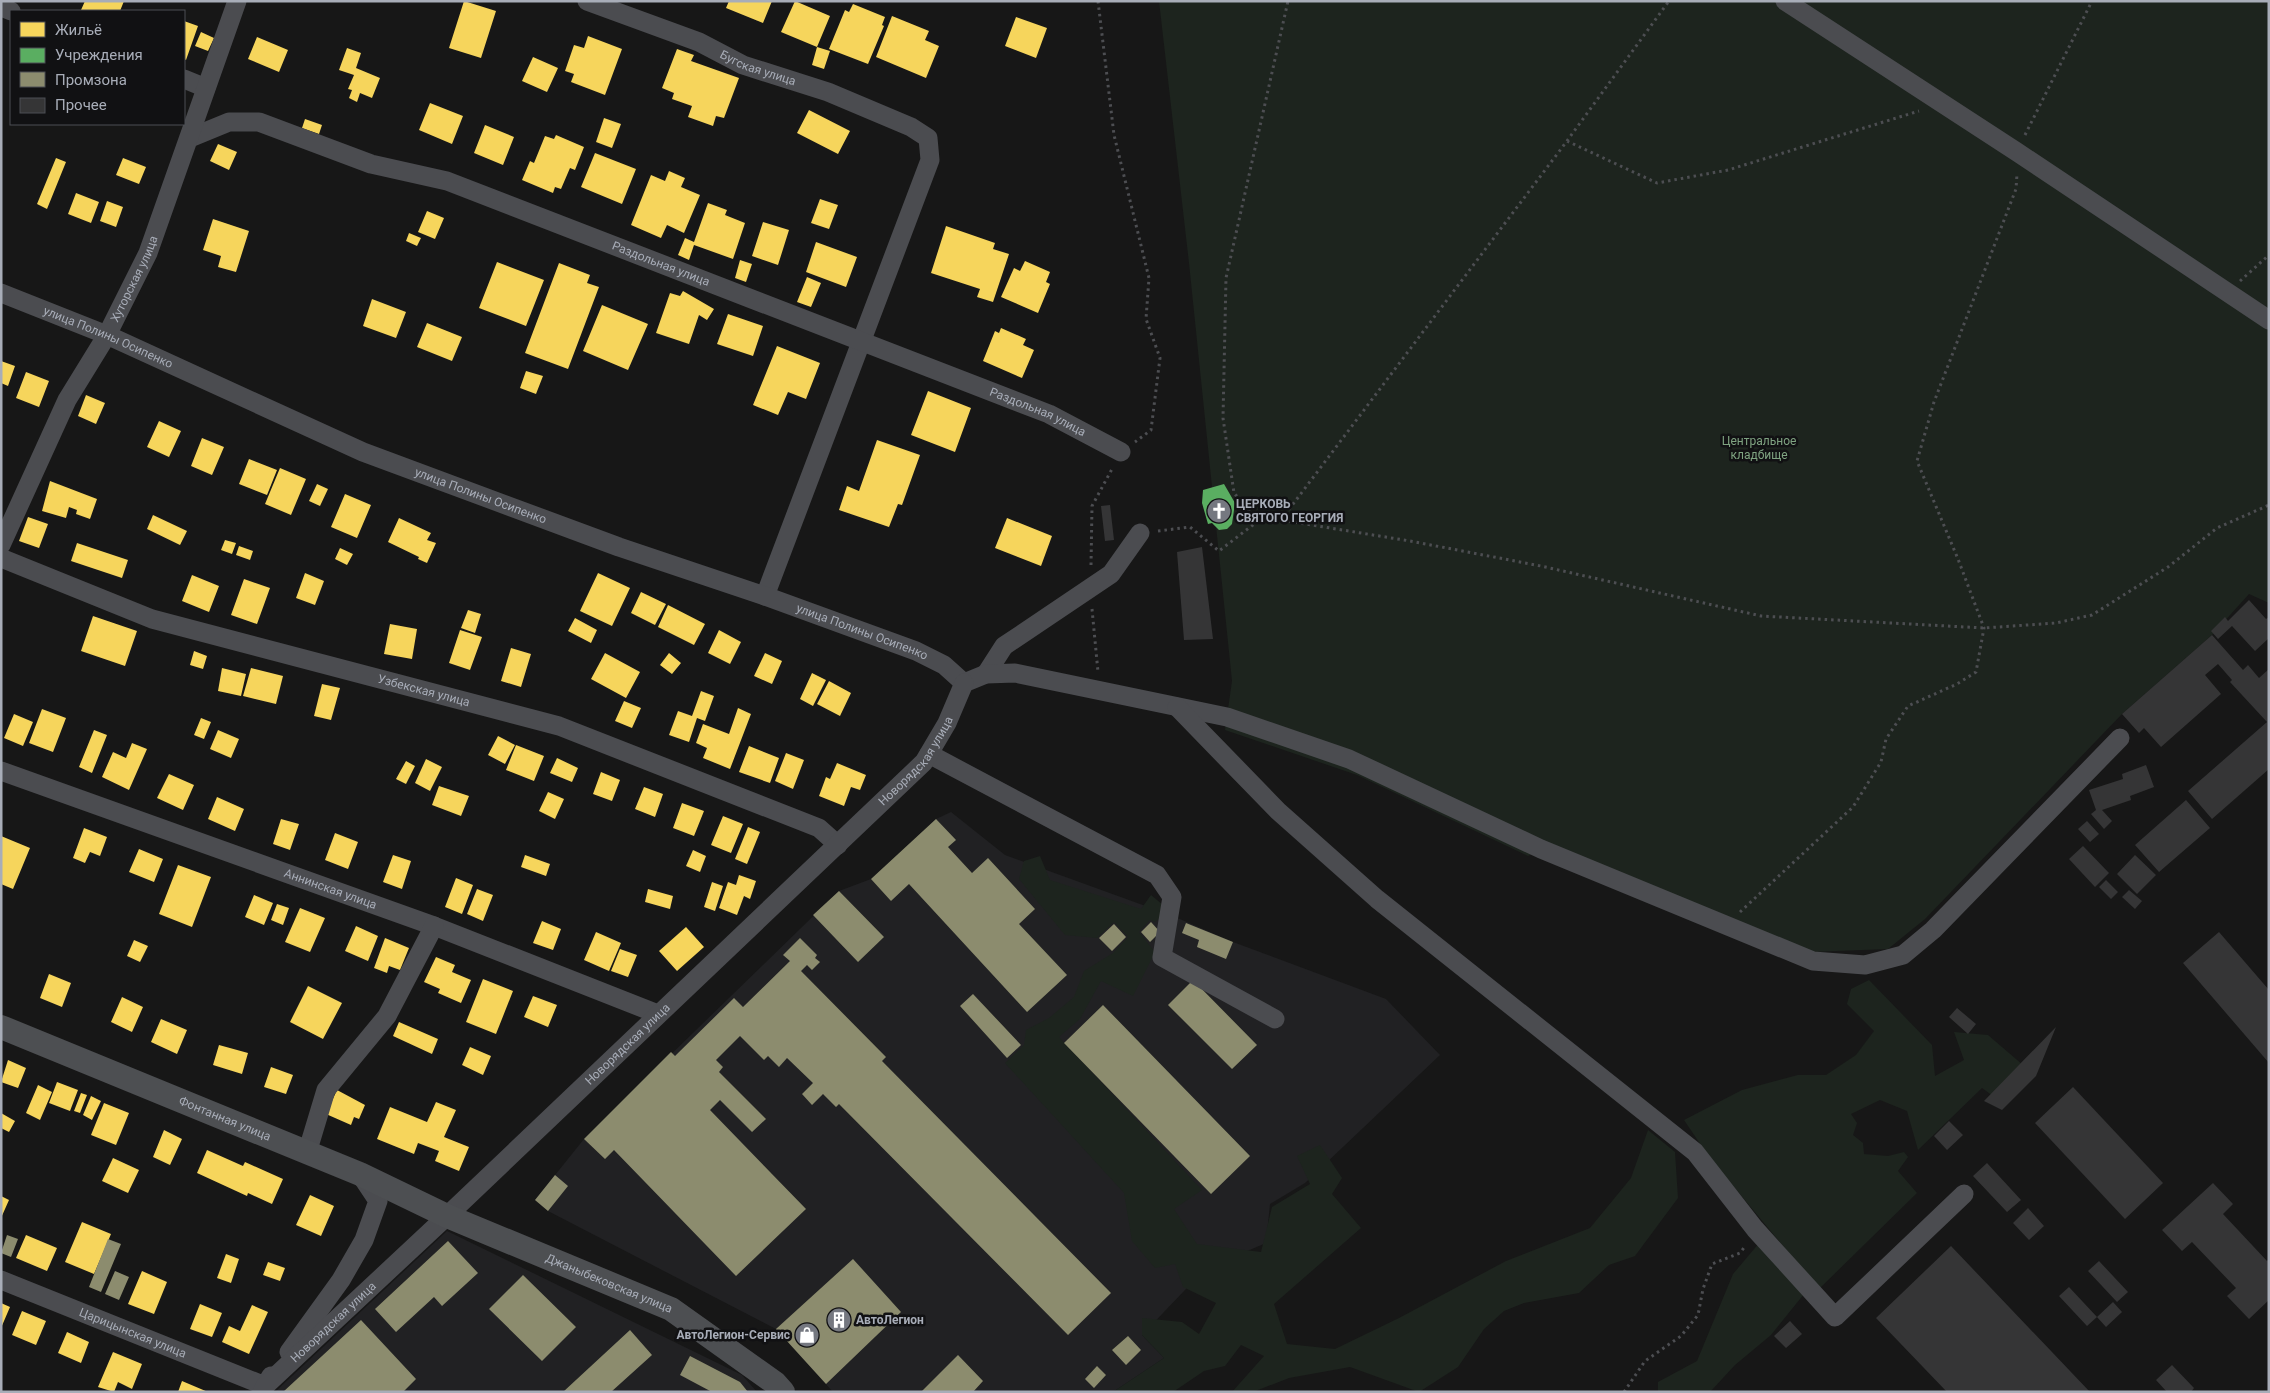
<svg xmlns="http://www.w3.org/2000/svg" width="2270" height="1393" font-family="Roboto,sans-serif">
  <rect width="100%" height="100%" fill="#171717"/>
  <path fill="#212123" d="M951,812L1005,855L1173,916L1233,942L1386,999L1440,1055L1305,1183L1270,1204L1266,1243L1205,1269L1142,1335L1164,1358L1113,1392H833L776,1329L548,1211L535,1200L584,1139L839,891L871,879L936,819Z
    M447,1231L742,1375L757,1392H275Z"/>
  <path fill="#1d241e" d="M1159,1H2269V603L2249,594L2212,635L2122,714L1925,919L1888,949L1811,952L1551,845L1528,856L1357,775L1225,730L1232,681L1189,263Z
    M1040,856L1050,880L1141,909L1151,895L1169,910L1155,922L1150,920L1139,932L1155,952L1133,996L1101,981L1080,1019L1059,1037L1202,1190L1174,1209L1197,1244L1261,1252L1272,1207L1310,1184L1297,1156L1320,1145L1342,1178L1332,1194L1361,1228L1274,1304L1287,1344L1335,1349L1399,1318L1506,1261L1590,1228L1631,1178L1648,1130L1675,1152L1678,1198L1635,1256L1609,1265L1579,1293L1524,1303L1504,1311L1484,1329L1458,1367L1419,1392L1350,1367L1289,1378L1253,1392H1232L1264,1356L1241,1345L1225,1366L1204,1371L1173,1392H1113L1164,1358L1142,1335V1318L1182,1322L1199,1334L1216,1303L1183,1287L1175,1264L1155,1268L1132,1241L1124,1193L1005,1063L1024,1045L1026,1030L1049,1018L1074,997L1084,971L1113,953L1128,937L1114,922L1097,938L1065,935L1019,879L1024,861Z
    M1869,980L1932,1045L1935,1076L1964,1060L1954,1032L1988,1035L2023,1065L1993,1096L1982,1088L1918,1150L1907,1111L1880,1100L1851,1114L1857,1123L1853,1135L1863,1143L1864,1154L1888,1156L1904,1152L1908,1157L1898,1171L1917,1193L1819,1289L1709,1157L1684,1120L1742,1090L1798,1075H1826L1856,1055L1874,1031L1847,1004L1851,989Z
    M1760,1242L1804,1294L1771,1335L1735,1365L1710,1392H1658V1382L1697,1361L1733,1274Z"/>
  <path fill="#f6d55c" d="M85,1H124L120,11H83L81,10Z
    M464,1L496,11L481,58L449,48Z
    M729,1H772L763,23L726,8Z
    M795,1L830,16L817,47L781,32Z
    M853,4L885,17L882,25L884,26L868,64L829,49L845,10L849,12Z
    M892,16L929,31L925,40L939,46L926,78L876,57Z
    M1016,17L1047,28L1036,58L1005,46Z
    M184,21L198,26L186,60L184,59Z
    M201,32L214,38L208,51L195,46Z
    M588,36L622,49L605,95L571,82L574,74L565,71L574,45L584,48Z
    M257,37L288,50L279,72L248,59Z
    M817,47L830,51L824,69L812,65Z
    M347,48L361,53L356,68L380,78L372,98L360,93L357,102L349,98L352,90L348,89L354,75L339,70Z
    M677,49L694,55L691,61L739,78L724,118L716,116L713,126L688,117L692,106L672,99L674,93L662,88Z
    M533,57L558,68L547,92L522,81Z
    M430,103L463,116L452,144L419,130Z
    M809,110L850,131L838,154L797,133Z
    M604,118L621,124L612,148L596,142Z
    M305,119L322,125L319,134L302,128Z
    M485,125L514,137L503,165L474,153Z
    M556,135L584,147L575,170L570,168L561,189L555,187L553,193L522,180L530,161L534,163L545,136L554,139Z
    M218,144L237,152L229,170L210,161Z
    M595,153L636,169L622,204L581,187Z
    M56,158L66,162L47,209L37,204Z
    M123,158L146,167L139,184L116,175Z
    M669,171L685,178L681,187L700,195L684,233L667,225L661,238L631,225L651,175L665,181Z
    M76,193L99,202L91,223L68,214Z
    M820,199L838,205L829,229L811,223Z
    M107,201L123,207L116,227L100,221Z
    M708,203L727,210L725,215L745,223L733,259L694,245L689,260L678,255L685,238L694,242Z
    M427,211L444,218L435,239L418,232Z
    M213,219L249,231L236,272L218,267L221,256L203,250Z
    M763,222L789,230L778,265L752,256Z
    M946,226L995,243L993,249L1009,254L993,302L977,297L980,289L931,273Z
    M409,233L421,238L417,246L406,241Z
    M816,242L857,257L846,287L806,272Z
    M740,260L752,264L746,282L735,278Z
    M1025,261L1050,272L1046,282L1050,284L1038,313L1001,297L1014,268L1020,271Z
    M497,262L544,280L526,326L479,308Z
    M559,263L590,275L587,283L599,287L568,369L525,353Z
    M807,277L821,283L811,307L797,302Z
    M683,291L714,309L707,320L699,315L689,344L656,333L670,293L680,296Z
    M372,299L406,312L396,338L363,326Z
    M602,305L648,324L628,370L583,351Z
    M728,314L763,326L753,356L717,344Z
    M427,323L462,337L452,361L417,347Z
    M1001,328L1026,339L1023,345L1034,350L1022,378L983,361L995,331L999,333Z
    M777,346L820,363L806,399L788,392L778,415L753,405Z
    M1,361L15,366L8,386L1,383Z
    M526,371L543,376L536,394L520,388Z
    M26,372L49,381L39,407L16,398Z
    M928,391L971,408L955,452L911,435Z
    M86,395L105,403L96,424L78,416Z
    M159,421L181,431L169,457L147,447Z
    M202,438L224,447L212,475L191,466Z
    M877,440L920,455L902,505L898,504L889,527L839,510L847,486L859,491Z
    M249,459L277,470L267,495L239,484Z
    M280,468L306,479L291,515L265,504Z
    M50,481L97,499L90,519L76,514L77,510L69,507L66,518L42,511Z
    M317,484L328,489L320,506L309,501Z
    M345,494L371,505L357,538L331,527Z
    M153,515L187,531L180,545L147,529Z
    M28,517L48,524L39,548L19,541Z
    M399,518L431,533L427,540L436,543L427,563L418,559L419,557L388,542Z
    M1007,518L1052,536L1041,566L995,548Z
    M225,540L236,543L232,554L221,550Z
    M77,543L128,560L122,578L71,561Z
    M239,546L253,551L250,560L236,555Z
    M340,548L353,554L347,565L335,559Z
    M305,573L324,581L315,605L296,598Z
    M598,573L630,588L612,626L580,611Z
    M192,575L219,586L209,612L182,601Z
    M244,579L270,588L257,624L231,615Z
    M641,592L666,604L655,625L631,613Z
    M668,605L705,624L694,645L658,627Z
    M468,610L481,614L475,633L461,628Z
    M93,616L137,631L125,666L81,651Z
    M575,618L597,630L591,643L568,631Z
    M390,624L417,629L412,659L384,654Z
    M460,630L482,637L470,670L449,663Z
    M719,630L741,642L730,664L708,653Z
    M511,648L531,654L521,687L501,681Z
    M194,651L207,656L203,669L190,665Z
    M605,653L640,672L626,698L591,679Z
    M669,653L681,663L672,674L660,665Z
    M765,653L782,661L772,684L754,676Z
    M222,668L246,674L241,696L218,691Z
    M251,668L283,676L276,704L243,696Z
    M812,673L826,680L813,706L800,699Z
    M829,681L851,693L840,716L817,704Z
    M322,684L340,688L331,720L314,716Z
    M701,691L714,696L705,721L697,718L689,742L669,735L678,711L692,716Z
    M624,701L641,708L632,728L615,721Z
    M738,708L751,714L730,769L703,758L707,748L696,743L703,724L729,734Z
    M42,709L66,718L53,752L29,743Z
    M14,714L33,722L23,746L4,738Z
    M201,718L211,722L204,739L194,735Z
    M94,730L107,735L92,773L79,767Z
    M218,730L239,739L231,758L210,749Z
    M498,736L515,745L505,764L488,755Z
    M132,743L147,749L129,790L102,777L113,752L126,758Z
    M516,745L544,756L534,781L506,770Z
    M749,746L779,758L770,783L739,772Z
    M786,753L804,760L793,789L775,781Z
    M557,758L578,768L572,782L550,773Z
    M426,759L442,767L430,791L415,783Z
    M406,761L415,766L406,784L396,779Z
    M837,763L866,775L860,790L851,787L844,806L819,796L826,777L830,779Z
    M601,772L620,780L612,801L593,794Z
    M169,774L194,785L183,810L157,798Z
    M439,786L469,796L461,816L432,805Z
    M644,787L663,794L655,817L635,809Z
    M548,792L564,799L555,819L539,811Z
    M217,797L244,809L235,831L208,819Z
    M682,803L704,811L694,836L673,828Z
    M723,816L743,824L731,853L711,845Z
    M281,819L299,824L290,850L273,844Z
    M748,827L760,832L747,864L735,859Z
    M84,828L107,837L100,856L90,852L85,863L73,858Z
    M335,833L358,842L348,869L325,860Z
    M1,836L30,848L13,889L1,884Z
    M139,849L163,859L154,882L129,872Z
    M693,850L706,856L700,872L686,866Z
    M393,855L411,861L402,889L383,882Z
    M525,855L550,864L546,876L521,867Z
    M178,865L211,877L192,927L159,914Z
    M739,875L756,881L750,899L744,896L737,915L719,908L728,882L736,885Z
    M456,878L473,885L462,914L445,907Z
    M712,882L723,886L715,911L704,907Z
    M477,889L493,895L483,921L467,914Z
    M648,889L673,896L670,909L645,902Z
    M254,895L273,903L264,925L245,917Z
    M277,904L289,908L283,925L271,920Z
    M300,908L325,918L310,952L285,942Z
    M542,921L561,929L553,950L533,943Z
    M356,926L378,936L368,961L345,951Z
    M686,927L704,947L677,971L659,951Z
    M596,932L621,943L609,971L584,960Z
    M385,938L409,948L400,970L389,966L387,973L374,968Z
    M134,940L148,946L140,962L127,956Z
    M620,949L637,955L628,977L611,971Z
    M436,957L455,965L452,972L471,980L461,1003L438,993L440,989L424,982Z
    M49,974L71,983L62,1007L40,998Z
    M483,979L513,991L496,1034L466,1022Z
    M308,986L342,1003L323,1039L290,1022Z
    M533,996L557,1005L548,1027L524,1017Z
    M122,997L143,1007L132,1032L111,1022Z
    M161,1019L187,1030L177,1054L151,1042Z
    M399,1022L438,1039L432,1054L393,1036Z
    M219,1045L248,1053L242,1074L213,1065Z
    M470,1047L491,1056L483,1075L462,1065Z
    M8,1060L26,1068L18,1088L1,1082Z
    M271,1067L293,1075L286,1094L264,1087Z
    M57,1082L78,1090L70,1111L49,1103Z
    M38,1085L52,1092L40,1120L26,1113Z
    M337,1090L365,1105L359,1119L354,1117L351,1125L326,1114Z
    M81,1093L87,1095L80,1113L74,1111Z
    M91,1096L101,1101L92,1120L83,1115Z
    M436,1102L456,1110L444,1137L469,1147L459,1171L435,1161L439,1151L418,1143L414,1154L377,1139L390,1107L427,1122Z
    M104,1103L129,1113L116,1145L91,1135Z
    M1,1113L15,1121L9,1132L1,1128Z
    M164,1130L182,1139L170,1165L153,1157Z
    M207,1150L243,1166L245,1162L283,1179L272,1204L248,1193L247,1196L197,1173Z
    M113,1158L139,1170L128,1193L102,1181Z
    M310,1195L334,1206L321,1236L296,1225Z
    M1,1196L9,1200L1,1218Z
    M82,1222L111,1234L94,1274L65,1262Z
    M26,1235L57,1248L47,1271L16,1258Z
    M226,1254L239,1259L231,1283L217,1278Z
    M268,1262L285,1268L280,1281L263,1275Z
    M142,1271L167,1282L154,1314L128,1304Z
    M1,1303L10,1307L1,1328Z
    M200,1304L222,1313L212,1337L190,1329Z
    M252,1305L268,1312L249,1354L222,1342L229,1326L240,1331Z
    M22,1311L46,1321L36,1345L12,1335Z
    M67,1332L89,1342L81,1363L58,1353Z
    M113,1352L142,1364L132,1389L118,1382L114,1392L98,1387Z
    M182,1381L208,1392H178Z"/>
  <path fill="#5aae61" d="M1224,484L1235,503L1232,524L1227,529L1219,530L1212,523L1208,524L1202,503L1203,490Z"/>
  <path fill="#8c8c6e" d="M936,819L956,840L948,847L972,873L988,858L1035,909L1019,924L1067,975L1027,1012L909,884L891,901L871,879Z
    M839,891L884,937L858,962L813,915Z
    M1151,922L1160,932L1150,942L1141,932Z
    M1186,923L1233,942L1226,959L1197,947L1199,940L1182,933Z
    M1114,924L1126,937L1112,951L1099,938Z
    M800,938L817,955L815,958L820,962L812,970L807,965L801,971L886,1057L882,1061L1111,1293L1068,1335L839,1104L836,1107L823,1094L812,1105L802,1094L813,1083L787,1058L779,1067L768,1056L764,1060L740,1036L716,1060L723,1067L719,1072L766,1119L752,1132L720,1100L710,1110L806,1209L736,1276L614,1150L605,1159L584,1139L671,1052L675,1056L734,998L743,1007L790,961L783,955Z
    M1193,980L1257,1045L1232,1069L1168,1005Z
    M973,994L1021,1045L1007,1058L960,1006Z
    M1103,1005L1250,1156L1211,1194L1064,1043Z
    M555,1175L568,1186L548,1211L535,1200Z
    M7,1235L18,1239L11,1257L1,1253Z
    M108,1239L121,1244L101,1292L89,1287Z
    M448,1241L478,1273L442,1306L434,1297L396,1332L375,1309Z
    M853,1259L901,1312L826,1384L776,1329Z
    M115,1271L129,1277L119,1300L105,1294Z
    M523,1275L576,1327L542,1361L489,1309Z
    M361,1320L416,1379L403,1392H283Z
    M630,1330L652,1355L611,1392H563Z
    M1128,1336L1141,1350L1126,1365L1112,1350Z
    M958,1355L983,1381L973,1392H921Z
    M690,1356L740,1382L748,1392H712L680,1375Z
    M1097,1366L1106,1375L1094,1388L1085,1379Z"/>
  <path fill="#353536" d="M1110,505L1114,540L1105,541L1101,506Z
    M1202,547L1213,639L1184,640L1177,552Z
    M2249,600L2266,619L2269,617V638L2255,651L2232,626L2218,639L2211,631L2225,617L2228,621Z
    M2212,635L2243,670L2248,665L2259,678L2269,669V769L2212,819L2188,791L2267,722L2230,682L2232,680L2218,664L2205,675L2221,694L2161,747L2144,728L2139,733L2122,714Z
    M2146,765L2154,787L2130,796L2131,800L2102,810L2112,821L2104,829L2091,814L2096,810L2089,790L2123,779L2122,774Z
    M2186,800L2210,828L2159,872L2135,845Z
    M2087,821L2099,834L2090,842L2078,829Z
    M2083,846L2109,873L2095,887L2069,859Z
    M2135,855L2156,875L2137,894L2117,874Z
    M2106,880L2118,892L2111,899L2099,887Z
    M2129,890L2142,901L2135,909L2122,897Z
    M2219,932L2269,990V1063L2183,963Z
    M1957,1008L1976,1024L1968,1034L1949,1017Z
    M2056,1027L2036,1076L2002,1110L1984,1101Z
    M2073,1087L2163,1183L2125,1219L2035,1123Z
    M1949,1121L1963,1135L1947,1150L1934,1136Z
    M1987,1163L2021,1200L2007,1212L1973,1176Z
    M2213,1183L2233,1204L2223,1214L2267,1261L2269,1259V1300L2249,1319L2227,1296L2236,1288L2192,1242L2182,1251L2162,1230Z
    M2028,1208L2044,1226L2029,1240L2013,1223Z
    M1951,1246L2090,1392H1947L1876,1318Z
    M2099,1261L2128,1292L2117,1302L2088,1271Z
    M2069,1287L2097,1317L2087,1326L2059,1296Z
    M2113,1302L2122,1312L2106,1327L2097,1317Z
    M1790,1321L1802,1334L1786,1348L1774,1336Z
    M2172,1365L2194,1388L2191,1392H2167L2156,1380Z"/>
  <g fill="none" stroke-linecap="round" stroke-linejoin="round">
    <path stroke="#4d4e52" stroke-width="3" stroke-dasharray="2.5 4" stroke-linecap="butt" d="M1098,1L1114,135L1149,278L1146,319L1160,358L1151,430L1135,442
      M2025,135L2092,1
      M1567,141L1657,183L1728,170L1919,111
      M2240,281L2269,255
      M1281,520L1567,141L1669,1
      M1258,521L1234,493L1223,418L1226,278L1288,1
      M1158,531L1190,527L1219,551L1258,521L1281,520L1410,541L1541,566L1761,616L1984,628L2056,623L2092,615L2168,567L2217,528L2269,505
      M1091,565L1092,506L1112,469
      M1092,609L1098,672
      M1740,912L1853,807L1881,762L1886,739L1908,706L1957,684L1976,672L1984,628L1958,559L1917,461L1934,402L2016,189L2017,174
      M1624,1392L1645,1361L1681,1336L1698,1315L1703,1289L1712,1264L1740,1253L1746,1245"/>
    <g stroke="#4b4c50" stroke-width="19">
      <path id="s1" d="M587,1L699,42L743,65L828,92L911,127L928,138L930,160L765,596"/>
      <path d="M1785,1L2017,152L2269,320"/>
      <path d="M1,7L11,11"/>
      <path d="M184,79L206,88"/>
      <path id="s2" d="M190,138L229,122H259L371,164L447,181L1049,414L1121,452"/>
      <path id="s3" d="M1,293L107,335L363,452L619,547L765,596L916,651L944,665L964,683"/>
      <path id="s4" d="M1,545L67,400L107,335L148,253L237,1"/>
      <path id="s5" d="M1,558L152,619L559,726L819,828L838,845"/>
      <path d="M986,674L1004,646L1111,574L1140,533"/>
      <path d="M964,683L986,674L1015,673L1227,717L1349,759L1541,849L1813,961L1865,965L1903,955L1933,930L2120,738"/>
      <path d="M1177,707L1278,811L1377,899L1695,1152L1755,1229L1835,1317L1964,1194"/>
      <path d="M929,754L1157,875L1172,897L1162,957L1275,1019"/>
      <path id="s6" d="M1,771L434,926L658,1014"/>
      <path d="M307,1153L326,1090L387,1016L434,926"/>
      <path id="s7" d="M1,1280L265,1386L271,1376"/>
      <path d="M289,1352L341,1280L364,1240L378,1201L360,1174"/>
      <path id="s8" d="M262,1392L265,1386L447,1216L924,762L947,723L964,683"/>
    </g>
    <path stroke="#4d4f52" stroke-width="24" id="s9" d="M1,1027L360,1174L447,1216L671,1309L775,1383L783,1392"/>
  </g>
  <defs>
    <symbol id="church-disc" viewBox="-11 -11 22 22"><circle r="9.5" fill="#757880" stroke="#111113"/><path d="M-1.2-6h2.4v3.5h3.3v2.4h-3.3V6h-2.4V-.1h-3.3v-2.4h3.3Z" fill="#fff"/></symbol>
    <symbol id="building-disc" viewBox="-11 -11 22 22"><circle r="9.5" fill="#757880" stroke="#111113"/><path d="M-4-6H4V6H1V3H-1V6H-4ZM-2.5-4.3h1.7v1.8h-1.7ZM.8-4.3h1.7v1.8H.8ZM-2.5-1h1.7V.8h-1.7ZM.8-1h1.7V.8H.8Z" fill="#fff"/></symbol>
    <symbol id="shop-disc" viewBox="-11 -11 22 22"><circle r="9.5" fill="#757880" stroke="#111113"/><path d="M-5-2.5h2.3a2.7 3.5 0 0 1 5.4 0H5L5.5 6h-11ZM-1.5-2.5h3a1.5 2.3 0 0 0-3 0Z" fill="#fff"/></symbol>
  </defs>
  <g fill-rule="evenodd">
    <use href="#church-disc" x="1205" y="497" width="28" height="28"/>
    <use href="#building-disc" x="825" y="1306" width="28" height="28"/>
    <use href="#shop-disc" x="793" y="1321" width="28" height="28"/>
  </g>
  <g text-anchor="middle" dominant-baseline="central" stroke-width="5" stroke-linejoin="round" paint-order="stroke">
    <g font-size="12" fill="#a8adb8" stroke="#111113">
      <text stroke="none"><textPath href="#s1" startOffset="184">Бугская улица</textPath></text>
      <text stroke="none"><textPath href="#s2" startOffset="499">Раздольная улица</textPath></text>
      <text stroke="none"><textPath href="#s4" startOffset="298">Хуторская улица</textPath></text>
      <text stroke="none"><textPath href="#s3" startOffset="116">улица Полины Осипенко</textPath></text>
      <text stroke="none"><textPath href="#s2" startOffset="904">Раздольная улица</textPath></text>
      <text stroke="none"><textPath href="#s3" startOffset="521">улица Полины Осипенко</textPath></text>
      <text stroke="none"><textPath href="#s3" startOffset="926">улица Полины Осипенко</textPath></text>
      <text stroke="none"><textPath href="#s5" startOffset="444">Узбекская улица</textPath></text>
      <text stroke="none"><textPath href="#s8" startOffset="910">Новорядская улица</textPath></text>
      <text stroke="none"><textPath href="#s6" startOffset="350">Аннинская улица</textPath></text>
      <text stroke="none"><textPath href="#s8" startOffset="505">Новорядская улица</textPath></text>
      <text stroke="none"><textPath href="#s9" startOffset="242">Фонтанная улица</textPath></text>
      <text stroke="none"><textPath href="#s9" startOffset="660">Джаныбековская улица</textPath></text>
      <text stroke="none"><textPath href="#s8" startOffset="100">Новорядская улица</textPath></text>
      <text stroke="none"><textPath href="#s7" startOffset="142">Царицынская улица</textPath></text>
    </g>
    <g font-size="12" fill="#7fa381" stroke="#111113">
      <text x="1759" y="441">Центральное<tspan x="1759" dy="14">кладбище</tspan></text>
    </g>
    <g font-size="12" font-weight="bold" fill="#a8adb8" stroke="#111113" text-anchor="start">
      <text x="1236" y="504">ЦЕРКОВЬ<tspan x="1236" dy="14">СВЯТОГО ГЕОРГИЯ</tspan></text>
      <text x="856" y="1320">АвтоЛегион</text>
      <text x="790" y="1335" text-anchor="end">АвтоЛегион-Сервис</text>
    </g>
  </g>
  <rect width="2270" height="1393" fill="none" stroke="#a8adb8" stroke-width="5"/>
  <rect x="10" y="10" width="175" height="115" fill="#111113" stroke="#4d4f55"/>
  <rect x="20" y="22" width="25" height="15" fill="#f6d55c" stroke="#4d4f55"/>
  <text x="55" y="35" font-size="15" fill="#a8adb8">Жильё</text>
  <rect x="20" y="48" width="25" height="15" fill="#5aae61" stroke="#4d4f55"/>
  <text x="55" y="60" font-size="15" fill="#a8adb8">Учреждения</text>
  <rect x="20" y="72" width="25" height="15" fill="#8c8c6e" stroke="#4d4f55"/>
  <text x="55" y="85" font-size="15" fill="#a8adb8">Промзона</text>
  <rect x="20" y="98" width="25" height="15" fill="#353536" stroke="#4d4f55"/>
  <text x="55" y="110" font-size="15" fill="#a8adb8">Прочее</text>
</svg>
